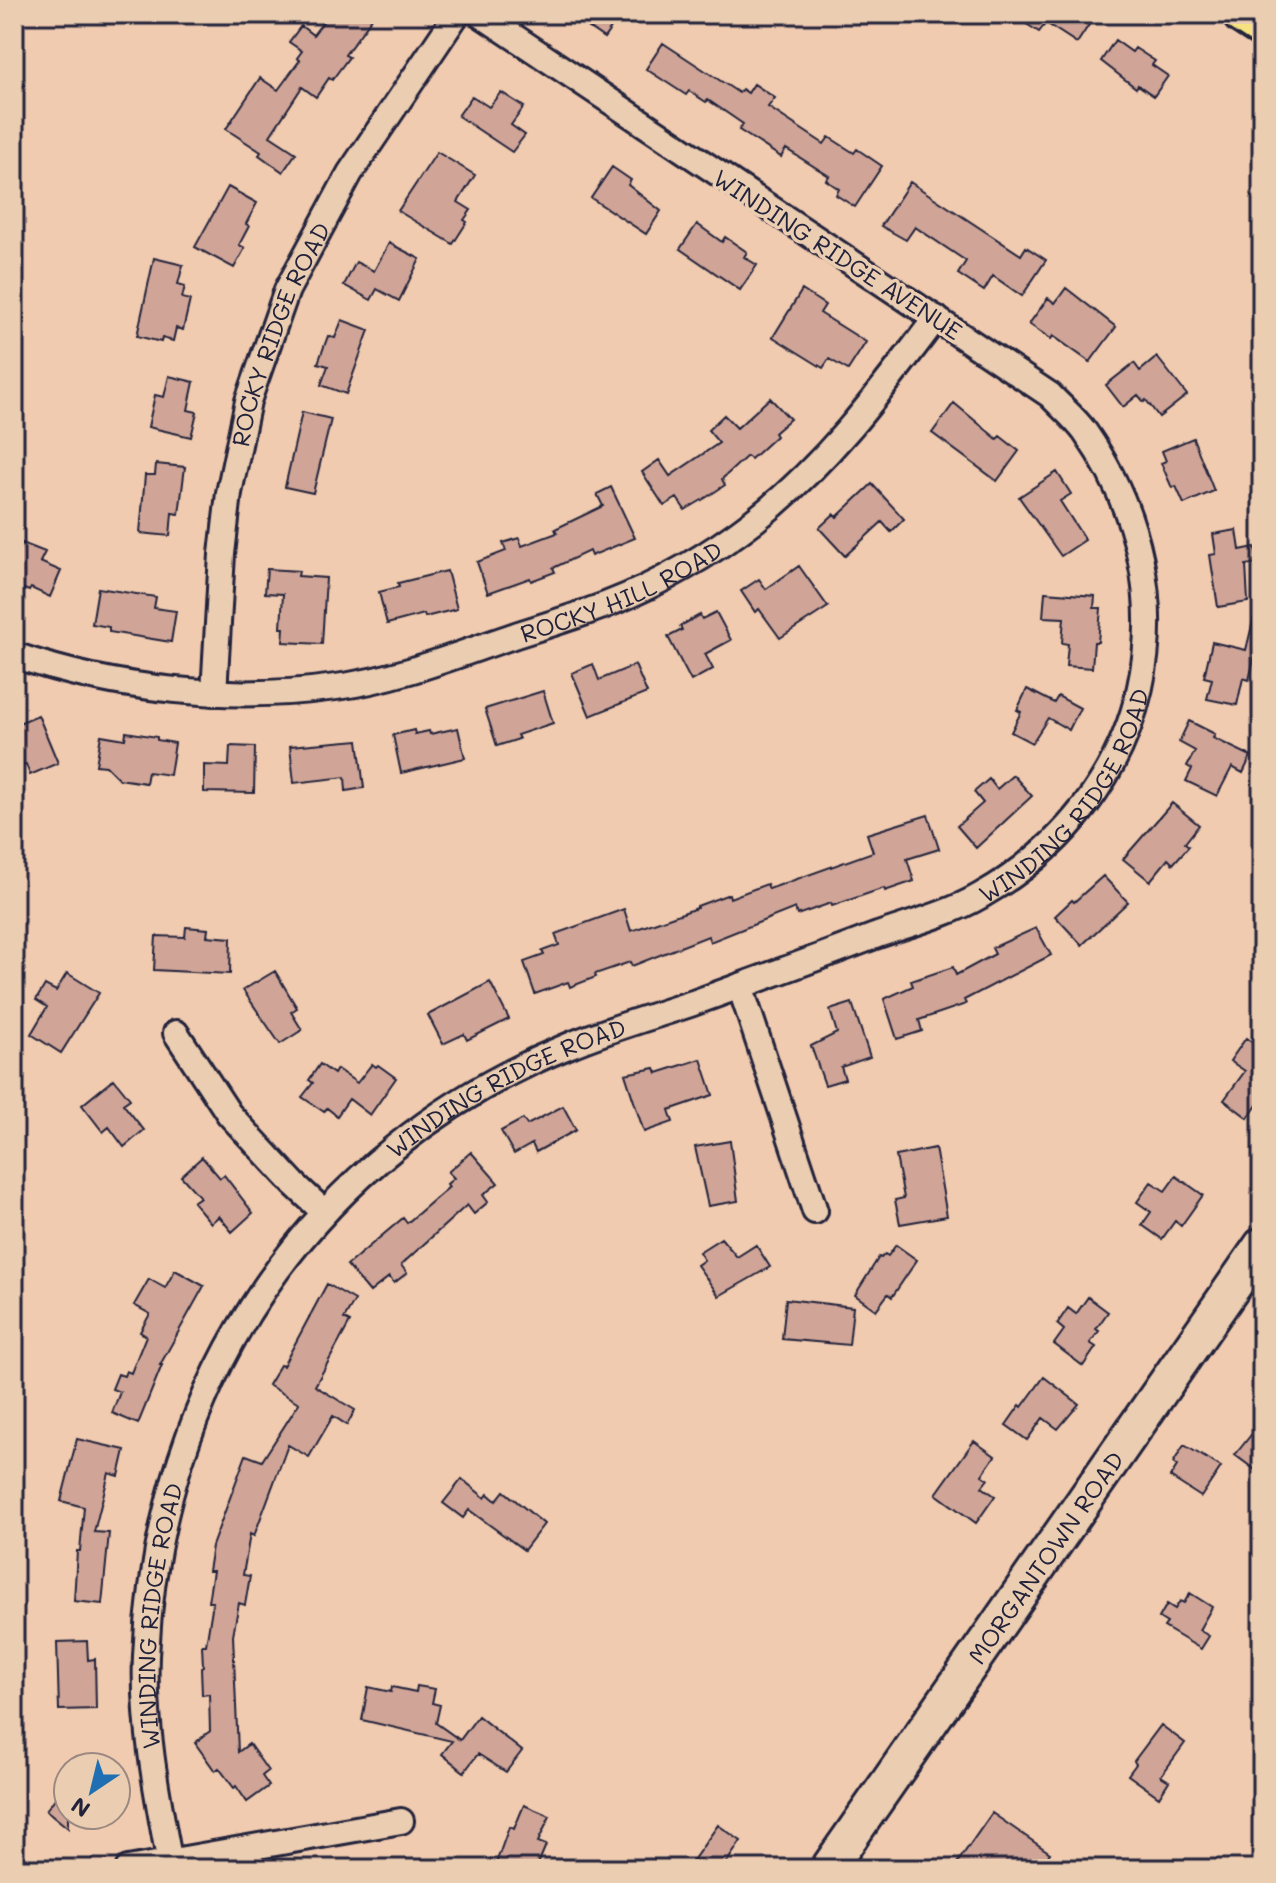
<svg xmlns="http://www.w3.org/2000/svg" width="1276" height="1883" font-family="Mali,sans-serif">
  <rect width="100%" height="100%" fill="#f0cbb0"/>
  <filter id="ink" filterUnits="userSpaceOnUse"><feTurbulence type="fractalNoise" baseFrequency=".0125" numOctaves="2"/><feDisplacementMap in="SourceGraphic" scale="16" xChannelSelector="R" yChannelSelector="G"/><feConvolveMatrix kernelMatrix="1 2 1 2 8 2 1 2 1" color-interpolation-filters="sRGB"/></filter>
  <g filter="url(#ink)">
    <path fill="#d0a598" stroke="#22223b" stroke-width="2" d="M329,14H375L345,55L349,57L332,80L329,78L316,97L302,87L270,136L296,153L283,172L259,155L261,152L226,129L260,78L278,90L300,60L297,58L302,51L289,42L301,26L313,35Z
      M569,14H621L604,38Z
      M1011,14H1096L1077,43L1046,23L1039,32Z
      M1115,40L1132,52L1135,48L1155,61L1152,65L1168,76L1154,96L1138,85L1136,88L1101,61Z
      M663,43L739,93L742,89L748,93L754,84L775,98L768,107L824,144L829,137L854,153L857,149L882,166L855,207L836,195L839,189L826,180L829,176L786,149L781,157L739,130L743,124L708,100L706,102L689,91L686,95L646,69Z
      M501,92L524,107L511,125L525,135L512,152L458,116L472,96L489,107Z
      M437,152L475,175L458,202L471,210L464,220L467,222L453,244L398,211Z
      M612,167L631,180L628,185L661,211L646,234L591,198Z
      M910,182L1021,255L1026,247L1046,260L1022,296L993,276L984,291L958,274L966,261L915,227L906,240L881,226Z
      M228,187L257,203L246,224L249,226L239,245L245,248L234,268L195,247Z
      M697,224L722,242L725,237L747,252L744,257L757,265L740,290L680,249Z
      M389,243L420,259L399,301L377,289L371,300L344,285L356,262L374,271Z
      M154,258L183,265L178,284L185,286L182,298L190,300L183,330L176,328L173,341L162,338L161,342L137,336Z
      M1066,288L1116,327L1090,362L1053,336L1051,339L1029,324L1048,298L1055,303Z
      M802,290L825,305L820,313L866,342L848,370L829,359L823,368L773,337Z
      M342,320L369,330L346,394L321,385L328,366L318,363L328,336L335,338Z
      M1157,357L1187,395L1159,417L1146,400L1144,402L1138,395L1123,407L1106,385L1134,363L1140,371Z
      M169,376L194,382L188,410L197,412L191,437L148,427L155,395L164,397Z
      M770,398L790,419L774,433L776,436L751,459L747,456L722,479L725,485L707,497L685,510L677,498L664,506L642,472L659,460L670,476L719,443L708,430L724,415L737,428Z
      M954,403L997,439L1000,436L1019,451L997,481L932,433Z
      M302,412L331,419L313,493L285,487Z
      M1193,438L1214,491L1184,504L1176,486L1172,488L1161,463L1166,461L1162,451Z
      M156,464L185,467L179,514L172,513L170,536L140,533L145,475H155Z
      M1057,472L1071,494L1060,501L1085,540L1061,556L1019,497Z
      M872,484L904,519L891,532L882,522L845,556L819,528L834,514L837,517Z
      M611,487L635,538L591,556L589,551L553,568L555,572L531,581L530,578L488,593L477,562L506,551L503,543L519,538L522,546L557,533L555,529L603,506L597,494Z
      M1237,530L1240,550L1255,547L1258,563L1246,565L1248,602L1218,607L1210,555L1216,554L1213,534Z
      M22,543L45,552L40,562L61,571L50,597L31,588L29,591L14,585V562Z
      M799,566L828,607L780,638L759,609L755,612L741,591L759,579L766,589Z
      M267,569L299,571L298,576L326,578L322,644L283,642L284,628H281L283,594L265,593Z
      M447,571L457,609L425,617L424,614L387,624L379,592L399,587L398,583Z
      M98,588L156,597L154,608L176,611L171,642L109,632V627L92,624Z
      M1045,592L1095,596L1094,608H1101L1098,642H1094L1092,668L1066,666L1068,644L1062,643L1064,618L1043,617Z
      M1256,609L1262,610V657L1255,655L1249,680L1243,678L1237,705L1207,699L1212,679L1204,677L1212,642L1246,650Z
      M716,612L731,640L705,654L713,669L691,681L668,637L682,630L680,626L700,615L702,619Z
      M593,664L599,680L635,665L647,693L590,716L572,673Z
      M1027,689L1054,703L1058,696L1080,708L1069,730L1048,718L1032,743L1011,732L1021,712L1017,710Z
      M543,691L553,723L517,735L519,739L497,746L485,709Z
      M38,715L58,763L30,775L26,764L14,769V725Z
      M1189,721L1215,734L1213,738L1251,756L1243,773L1232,767L1217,796L1186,781L1192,769L1187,766L1195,751L1179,742Z
      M458,728L465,758L401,773L393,735L414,730L415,734L429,731L430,734Z
      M126,732L157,737V740L175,743L170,775L148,772L146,783L119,779L106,766L96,765L101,735L125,739Z
      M358,740L364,788L346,791L345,777L294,783L290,746Z
      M230,746L255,747L254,793L204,792V765L229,766Z
      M1013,775L1032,796L976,848L957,826L983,803L974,792L989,779L997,789Z
      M1172,803L1199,825L1185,843L1189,846L1173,864L1168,859L1150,881L1123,859Z
      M928,815L939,849L907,859L914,881L885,891L884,888L832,906L831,903L797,915L795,908L710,942L708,936L632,966L630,962L595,974L596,977L570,987L568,982L535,994L524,962L544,955L542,951L559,945L555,934L624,909L631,931L697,908V906L729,894L730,898L767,884L769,889L873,852L867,834Z
      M1103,876L1128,902L1082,945L1055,916L1072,900L1074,902Z
      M186,927L208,929L207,936L231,938L230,974L154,970L156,936L185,937Z
      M1036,928L1051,955L964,1000L966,1004L919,1020L922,1031L897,1039L884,999L913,986L911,981L953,967L956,975L995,954L992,948Z
      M275,971L297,1008L291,1012L302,1030L280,1044L243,990Z
      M67,973L99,993L61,1053L31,1034L47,1007L36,1000L45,985L56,991Z
      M490,982L509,1019L467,1040L464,1034L443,1044L428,1015Z
      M852,1003L870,1057L841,1067L845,1079L825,1085L811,1046L837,1033L830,1010Z
      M1246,1038L1261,1049L1262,1047V1098L1248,1118L1224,1100L1245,1071L1230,1061Z
      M701,1059L713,1095L669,1110L673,1122L644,1132L625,1074L655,1068L657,1073Z
      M320,1064L334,1074L337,1069L357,1083L372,1064L376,1067L378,1065L396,1078L370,1115L349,1099L337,1116L327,1108L324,1112L302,1097L313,1083L309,1080Z
      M114,1079L130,1099L123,1104L144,1130L124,1147L109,1127L103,1132L82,1105Z
      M563,1106L576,1130L536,1152L532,1144L514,1154L501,1131L523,1119L527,1125Z
      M730,1141L738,1201L708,1206L695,1147Z
      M935,1148L947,1216L900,1224L895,1200L904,1198L896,1156Z
      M471,1152L498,1183L483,1195L488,1202L474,1214L467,1205L401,1265L407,1273L394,1283L389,1277L370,1292L347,1265L403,1218L407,1223L449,1187L447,1184L454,1178L448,1172Z
      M202,1157L220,1178L224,1175L253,1213L232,1232L219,1216L211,1223L193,1202L200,1197L181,1176Z
      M1176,1176L1203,1195L1181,1226L1175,1221L1162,1239L1142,1225L1151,1212L1137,1202L1151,1182L1165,1191Z
      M721,1238L737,1257L756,1245L770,1267L719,1296L697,1265L704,1260L699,1252Z
      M896,1245L917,1260L892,1297L888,1294L876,1310L855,1295L879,1257L881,1258L885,1254L888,1256Z
      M175,1270L204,1286L160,1365H162L138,1424L112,1413L120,1392L112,1389L118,1374L124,1376L126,1371L131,1373L146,1336L140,1332L150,1314L134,1305L149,1279L165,1288Z
      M327,1284L355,1300L344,1319L350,1322L315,1386L355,1410L347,1425L333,1416L309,1457L288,1445L254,1536L250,1534L243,1575L250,1576L245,1605L239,1603L233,1635L238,1752L249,1744L268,1771L262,1776L269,1786L247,1802L236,1786L234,1788L219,1768L215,1771L195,1743L210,1731L209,1694L202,1695L201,1667L203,1666L202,1645H206L213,1602H208L213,1571H208L212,1546L246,1455L262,1461L299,1403L268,1385L280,1365L283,1366Z
      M1088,1297L1108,1312L1096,1329L1099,1331L1090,1343L1096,1347L1083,1366L1054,1344L1064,1330L1057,1324L1068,1308L1076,1314Z
      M786,1299L853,1307L849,1345L782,1339Z
      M1044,1377L1079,1404L1058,1429L1043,1418L1027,1440L1006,1425L1020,1405L1022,1407Z
      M1262,1421V1475L1235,1455Z
      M77,1439L125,1450L119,1476L109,1473L94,1532L109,1533L102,1604L74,1601L77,1551H80L84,1507L61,1501Z
      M974,1441L995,1456L982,1475L988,1479L982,1487L995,1496L976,1523L936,1494Z
      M1184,1445L1221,1467L1201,1497L1170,1477L1177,1466L1173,1463Z
      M462,1479L485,1498L488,1494L496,1501L504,1491L544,1524L524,1550L469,1510L463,1518L443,1503Z
      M1190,1593L1212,1607L1199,1630L1209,1636L1201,1649L1164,1627L1167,1623L1159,1618L1167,1604L1175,1609L1180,1601L1184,1603Z
      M87,1641L88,1660L95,1659L96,1709L59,1710L57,1642Z
      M417,1686L435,1689L432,1703L440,1705L436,1723L460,1740L478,1716L522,1751L506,1772L478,1754L464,1772L442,1754L452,1741L362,1720L368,1687L391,1692L392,1687L416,1692Z
      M1161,1725L1185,1743L1161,1776L1169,1781L1159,1797L1128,1775L1136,1764L1134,1761Z
      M68,1782V1828L46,1810Z
      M524,1805L550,1816L538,1842L546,1845L536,1869H494L509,1827L514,1829Z
      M992,1813L1050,1853L1039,1869H953Z
      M718,1825L741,1841L722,1869H687Z"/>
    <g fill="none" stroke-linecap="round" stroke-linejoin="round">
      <defs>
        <g id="street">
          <path id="s1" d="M14,655C115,690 230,702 336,687C400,679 461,653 522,633C551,624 580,615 608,604C659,584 711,554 755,520C828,463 881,391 936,318"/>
          <path id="s2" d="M214,693L222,554L229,493L248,401L287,290L350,173L457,14"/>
          <path d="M740,986L815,1211"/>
          <path d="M176,1033L229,1114L294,1184L324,1212"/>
          <path d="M128,1869L401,1821"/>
          <path id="s3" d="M171,1869C158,1800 143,1727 146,1656C158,1381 311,1151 568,1046C608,1029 651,1017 693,1003C754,981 815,959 875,936C909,924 949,914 980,896C1153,799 1198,594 1085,432C1075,418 1061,407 1050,395L480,14"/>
        </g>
        <g id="secondary">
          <path id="s4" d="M828,1869L1262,1245"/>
        </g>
        <path id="primary" d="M1242,14L1262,27"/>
      </defs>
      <use href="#street" stroke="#22223b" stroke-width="30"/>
      <use href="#secondary" stroke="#22223b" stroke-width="40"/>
      <use href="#primary" stroke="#22223b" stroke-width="44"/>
      <use href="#street" stroke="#ebcdb1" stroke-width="24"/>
      <use href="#secondary" stroke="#ebcdb1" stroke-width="34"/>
      <use href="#primary" stroke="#f7e281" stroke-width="38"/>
    </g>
  </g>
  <g text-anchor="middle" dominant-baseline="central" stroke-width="7" stroke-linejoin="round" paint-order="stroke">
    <g font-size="24" fill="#22223b" stroke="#ebcdb1">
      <text transform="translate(838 254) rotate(33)">WINDING RIDGE AVENUE</text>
      <text stroke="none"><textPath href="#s2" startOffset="368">ROCKY RIDGE ROAD</textPath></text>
      <text stroke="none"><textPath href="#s1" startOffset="628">ROCKY HILL ROAD</textPath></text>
      <text stroke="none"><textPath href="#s3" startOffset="1574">WINDING RIDGE ROAD</textPath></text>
      <text stroke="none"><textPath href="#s3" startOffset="926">WINDING RIDGE ROAD</textPath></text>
      <text stroke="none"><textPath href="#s4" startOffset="380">MORGANTOWN ROAD</textPath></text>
      <text stroke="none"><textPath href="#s3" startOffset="256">WINDING RIDGE ROAD</textPath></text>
    </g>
  </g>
  <rect width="1276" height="1883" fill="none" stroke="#ebcdb1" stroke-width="48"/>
  <rect x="24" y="24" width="1228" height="1835" fill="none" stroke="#22223b" stroke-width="3" filter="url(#ink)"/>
  <g transform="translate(92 1791) rotate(215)"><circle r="38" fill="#ebcdb1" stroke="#9b8982" stroke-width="2"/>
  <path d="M0-6L14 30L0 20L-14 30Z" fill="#1f6fb2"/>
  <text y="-12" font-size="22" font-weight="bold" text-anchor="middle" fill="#22223b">N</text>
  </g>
</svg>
